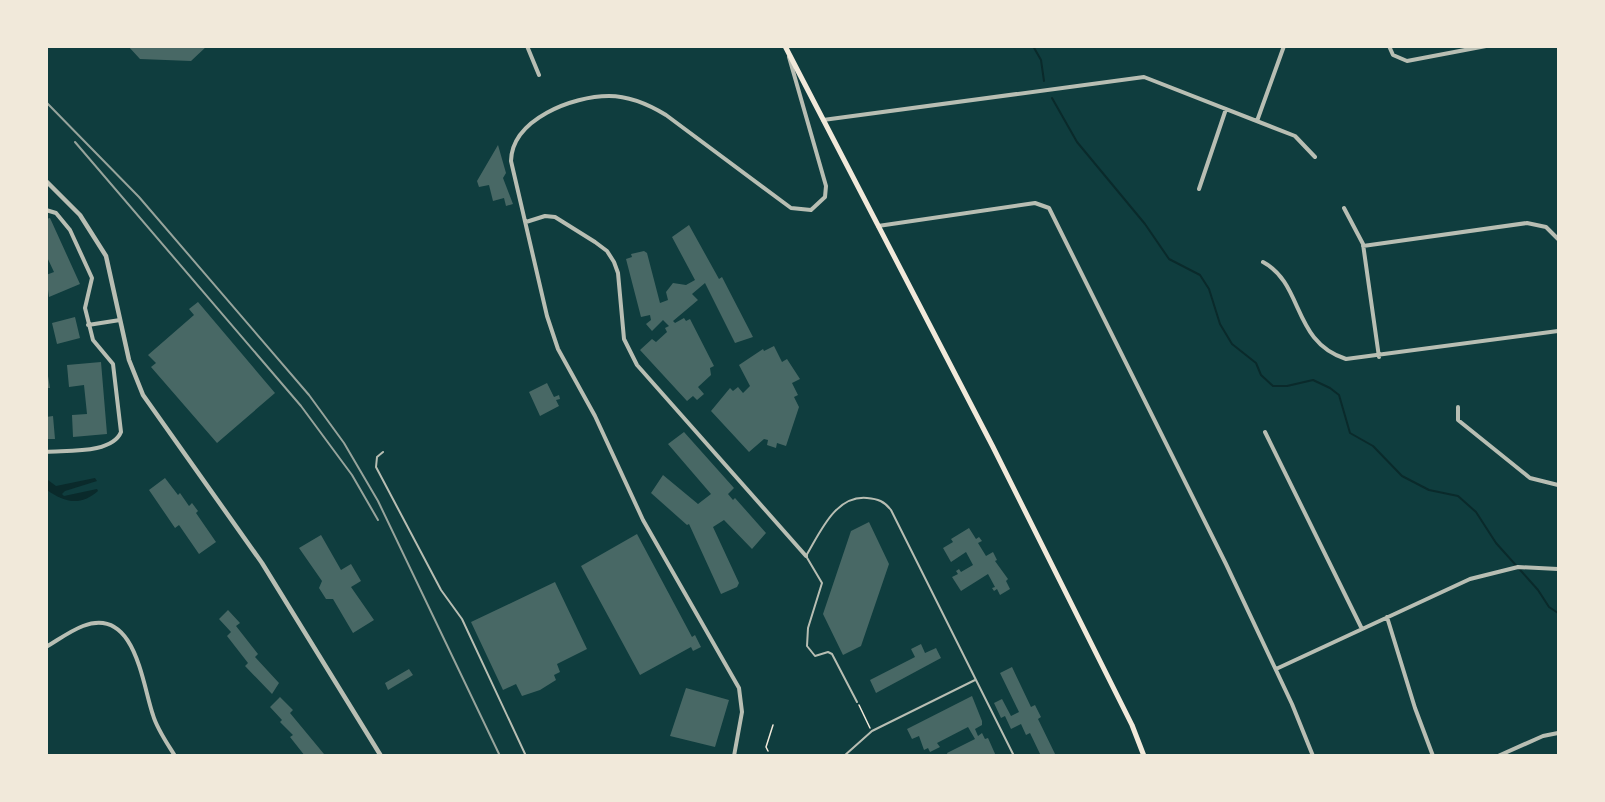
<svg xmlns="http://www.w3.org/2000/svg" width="1605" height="802" font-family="'PT Serif',serif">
  <rect width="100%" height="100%" fill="#0f3d3e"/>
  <path fill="#0a2a2b" d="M47,473L48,480L56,486L95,478L97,481L65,491L62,494L64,496L97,489L98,491C80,507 64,502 47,490Z"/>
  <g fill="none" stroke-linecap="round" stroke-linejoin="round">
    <path stroke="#0a2a2b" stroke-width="2" d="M1033,46L1041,60L1044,81
      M1052,98L1077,142L1145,224L1169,259L1200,275L1209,289L1220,324L1232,344L1256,363L1261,375L1273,386H1287L1313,380L1330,388L1339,395L1350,433L1373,446L1402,476L1429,490L1458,496L1476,512L1496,543L1538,590L1549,607L1558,613
      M1558,652V657"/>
  </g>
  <path fill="#486865" d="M128,46H207L191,61L140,59Z
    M498,145L506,173L503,178L513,204L506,206L504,198L493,201L489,185L479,187L477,181Z
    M50,218L80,284L49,297L46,275L54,272L46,255V219Z
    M689,225L719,279L722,277L753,337L735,343L705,283L692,294L698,300L673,321L675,323L684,318L686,321L690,319L714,366L710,368L711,375L698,387L704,394L697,400L693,396L687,401L640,350L652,339L656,342L667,332L665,328L669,326L663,320L652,331L646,324L651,320L650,315L641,317L626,259L632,257L631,254L644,251L647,253L660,303L668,300L666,292L673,283L686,285L695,280L672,237Z
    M198,302L275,393L217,443L151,367L156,363L148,355L194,315L189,309Z
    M75,317L80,338L57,344L52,323Z
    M774,346L782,362L787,359L800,379L792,383L798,395L794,397L799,407L786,446L777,443L776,448L767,445L768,440L764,439L749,452L711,411L730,388L733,391L738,387L743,393L750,386L739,365L763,349L764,351Z
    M101,362L107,434L73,437L72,415L87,414L84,385L69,387L67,365Z
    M46,364L50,388H46Z
    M547,383L554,397L559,395L560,399L556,400L559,406L540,416L529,392Z
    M53,416L55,439H46V417Z
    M684,432L734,488L728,494L733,500L735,498L766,533L752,549L724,520L713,527L739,583L737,587L721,594L689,524L687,525L651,493L663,475L698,504L711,494L668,444Z
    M165,478L178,495L180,493L189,506L192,503L198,511L196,513L216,542L199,554L179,525L175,528L149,490Z
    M869,522L889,564L861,646L843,655L823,614L851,531Z
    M969,528L976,539L979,537L982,541L978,543L986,556L993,552L997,560L995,561L1008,579L1006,581L1010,589L1000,595L997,589L994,591L992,588L995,587L988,574L961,591L952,577L958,574L956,571L959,569L961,572L973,565L966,552L951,562L943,548L953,542L951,539Z
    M637,534L692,637L695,635L701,647L693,651L691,647L640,675L581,566Z
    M321,535L341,570L351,564L361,581L351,587L374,620L353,633L333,599H326L319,588L322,581L299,548Z
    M555,582L587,649L557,664L560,672L554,675L556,680L540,690L522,696L516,684L503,690L471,622Z
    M228,610L240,623L236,626L258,654L255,657L279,683L272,694L245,666L248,663L227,636L231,632L219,619Z
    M921,644L925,653L936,648L941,658L876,693L870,680L915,657L911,649Z
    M1012,667L1031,707L1035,705L1041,717L1038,719L1056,756H1041L1030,733L1026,735L1021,724L1011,729L1005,716L1001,718L994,703L1002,699L1011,716L1019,712L1000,673Z
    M409,669L413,675L388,690L385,683Z
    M686,688L729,700L715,747L670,736Z
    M972,696L982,721V725L975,729L978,736L982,733L985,739L988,738L996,756H948L947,753L975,739L968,727L937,743L940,747L930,752L928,748L924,750L919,736L912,739L907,729Z
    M280,697L293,710L290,713L324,754L322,756H305L290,737L293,735L280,722L282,720L270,707Z"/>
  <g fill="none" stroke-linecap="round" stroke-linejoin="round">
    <path stroke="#f1e9da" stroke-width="1.5" d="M859,705L870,728
      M768,751L766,747L773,725"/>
    <path stroke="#b8beb3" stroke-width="2" d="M383,452L377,457L376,467L441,590L462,619L526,756
      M857,702L832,654L828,652L815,656L807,646L808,628L822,583L806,556C820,533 835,495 867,498C878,499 884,501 891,510L1014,756
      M770,756V755
      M844,756L872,731L975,680"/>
    <path stroke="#b8beb3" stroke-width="4" d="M527,46L539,75
      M1389,46L1393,55L1407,61L1486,46
      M823,120L1144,77L1295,136L1315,157
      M1257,121L1284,46
      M1199,189L1226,109
      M1344,208L1363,244L1379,357
      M46,210L56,213L70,230L92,278L85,308L93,340L113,364L121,432C112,454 67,450 46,452
      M526,222L545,216L555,217L595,242L607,251L614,262L618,273L624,339L637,365L806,556
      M878,226L1035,203L1049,208L1226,564L1292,704L1313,756
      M1363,246L1527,223L1546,227L1558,239
      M1263,262C1304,284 1292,342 1346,359L1558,331
      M88,325L120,320
      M1458,407V420L1530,478L1558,485
      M1265,432L1362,629
      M1387,617L1415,708L1433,756
      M46,647C58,640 70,631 83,626C135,606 142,683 153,715C157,729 167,743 175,756
      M1276,669L1470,579L1518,567L1558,569
      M734,756L742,712L739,688L643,520L595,416L558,349L547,316L511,161C512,119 573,96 609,96C630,96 648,104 666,115L791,208L811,210L825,197L826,186L789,57
      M1498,756L1543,736L1558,733"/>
    <path stroke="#b8beb3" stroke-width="4.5" d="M46,181L80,215L106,256L129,360L143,395L262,563L381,756"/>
    <path stroke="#f1e9da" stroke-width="5" d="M785,46L993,447L1132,725L1144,756"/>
    <path stroke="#97a49c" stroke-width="2" d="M46,102L139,197L309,395L344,443L378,501L500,756
      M75,142L301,406L352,475L378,520"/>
  </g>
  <rect width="1605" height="802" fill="none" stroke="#f1e9da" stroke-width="96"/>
</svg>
